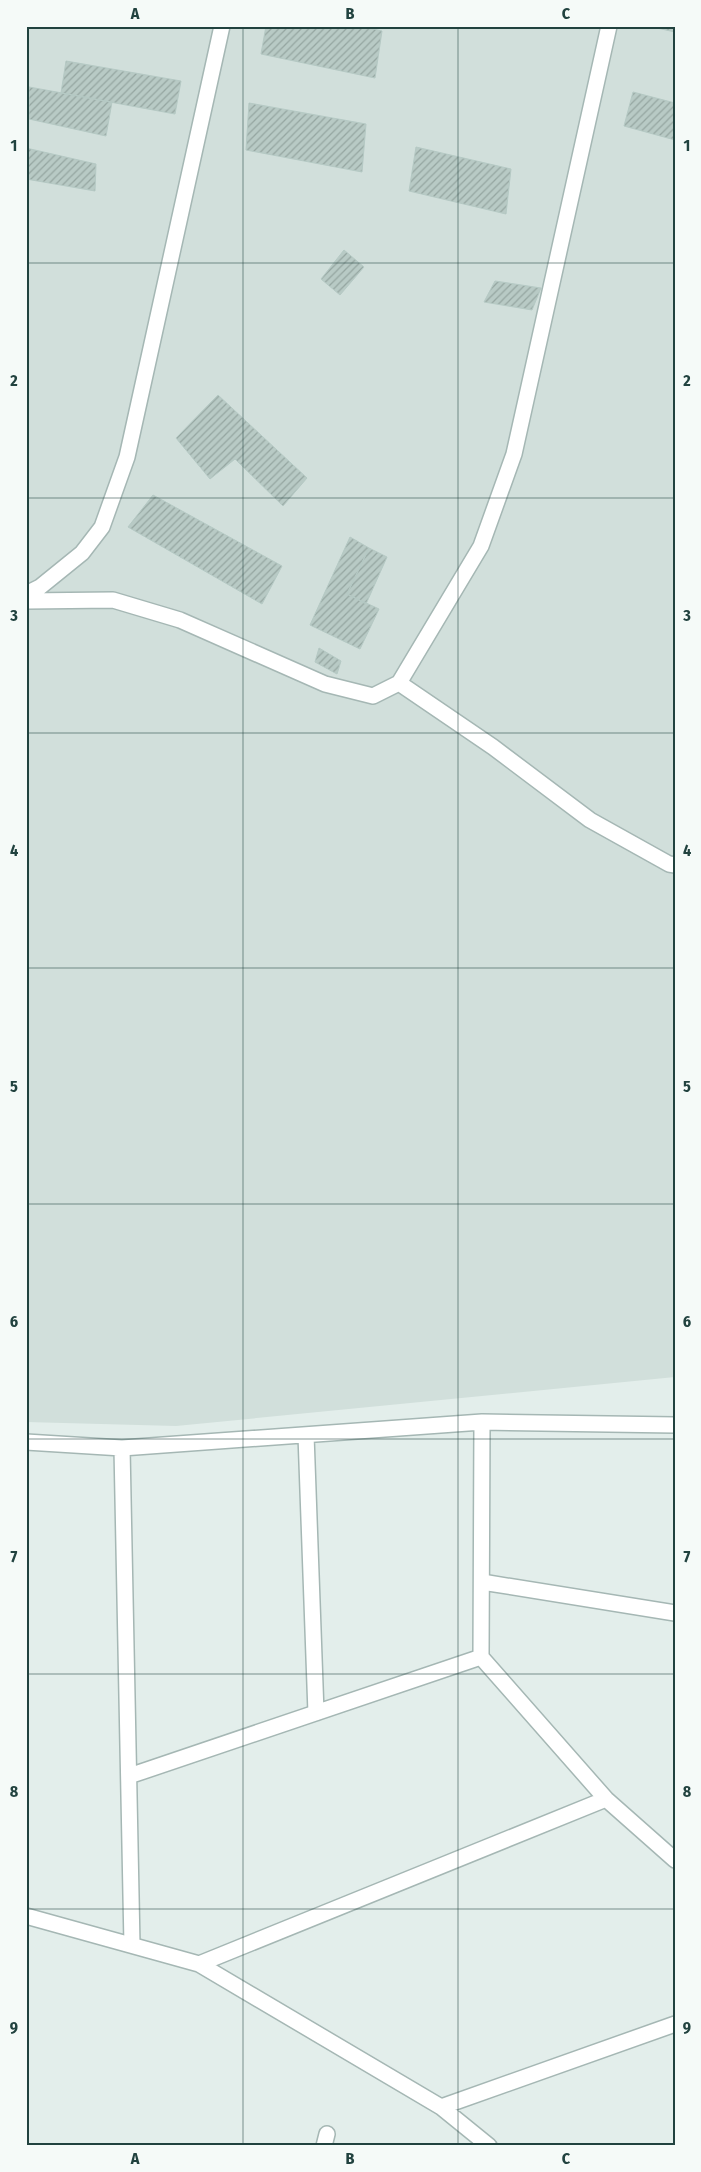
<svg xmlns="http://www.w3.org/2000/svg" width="701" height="2172" font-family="'Fira Sans Condensed',sans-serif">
  <defs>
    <pattern id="building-hatch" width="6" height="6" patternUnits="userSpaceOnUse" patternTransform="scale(1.25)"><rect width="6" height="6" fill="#b8cac5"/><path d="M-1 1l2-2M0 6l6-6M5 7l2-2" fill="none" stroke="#95a6a1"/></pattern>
  </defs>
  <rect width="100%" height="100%" fill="#e3eeeb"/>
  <path fill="#d1dfdb" d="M26,26H675V1377L176,1426L26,1422Z"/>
  <path fill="url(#building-hatch)" stroke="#b5c9c4" d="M266,26H361L382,31L375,78L261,54Z
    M648,26H675V32Z
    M66,61L181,81L175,114L61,93Z
    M29,87L112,102L106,136L29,119Z
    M633,92L675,103V140L624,126Z
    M249,103L366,124L362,172L246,150Z
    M416,147L511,169L506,214L409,191Z
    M26,148L96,164L95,191L26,179Z
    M344,250L364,267L340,295L321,279Z
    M495,281L541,288L532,310L484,302Z
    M218,395L307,478L283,506L235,459L210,479L176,438Z
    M153,495L282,566L262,604L128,527Z
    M350,537L369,548L347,594L379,609L360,649L310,625Z
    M369,548L387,557L366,604L347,594Z
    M319,648L341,661L337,674L315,662Z"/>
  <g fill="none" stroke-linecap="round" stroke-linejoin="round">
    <defs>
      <path id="minor" d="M26,594L40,587L82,553L102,527L127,457L222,26
        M26,601L113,600L180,620L325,684L373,696L399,683L481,546L514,454L609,26
        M399,683L493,747L590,820L669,864L675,865
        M482,1422L481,1657L606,1799L675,1860
        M306,1435L316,1713
        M26,1442L122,1448L482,1422L675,1425
        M122,1448L132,1945
        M482,1582L675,1613
        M129,1776L481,1657
        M26,1916L199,1964L441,2107L489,2146
        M199,1964L606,1799
        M441,2107L675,2024
        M324,2146L327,2134"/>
    </defs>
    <use href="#minor" stroke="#a5b7b4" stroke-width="18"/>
    <use href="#minor" stroke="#fff" stroke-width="15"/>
  </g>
  <path fill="none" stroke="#21423f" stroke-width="1" stroke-opacity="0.55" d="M243,26V2146M458,26V2146M26,263H675M26,498H675M26,733H675M26,968H675M26,1204H675M26,1439H675M26,1674H675M26,1909H675"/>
  <rect width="701" height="2172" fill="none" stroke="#f5faf8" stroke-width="55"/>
  <rect x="28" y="28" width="646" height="2116" fill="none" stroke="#21423f" stroke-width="2"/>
  <g font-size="16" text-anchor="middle" font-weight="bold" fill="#21423f">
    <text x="135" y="19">A</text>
    <text x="350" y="19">B</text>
    <text x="566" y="19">C</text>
    <text x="14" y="151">1</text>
    <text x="687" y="151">1</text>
    <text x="14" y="386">2</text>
    <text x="687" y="386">2</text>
    <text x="14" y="621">3</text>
    <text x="687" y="621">3</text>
    <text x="14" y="856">4</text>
    <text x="687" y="856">4</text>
    <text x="14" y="1092">5</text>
    <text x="687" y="1092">5</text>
    <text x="14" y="1327">6</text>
    <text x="687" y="1327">6</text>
    <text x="14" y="1562">7</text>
    <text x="687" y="1562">7</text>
    <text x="14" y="1797">8</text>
    <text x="687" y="1797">8</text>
    <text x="14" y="2033">9</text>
    <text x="687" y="2033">9</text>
    <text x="135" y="2164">A</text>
    <text x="350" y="2164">B</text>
    <text x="566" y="2164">C</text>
  </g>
</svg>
